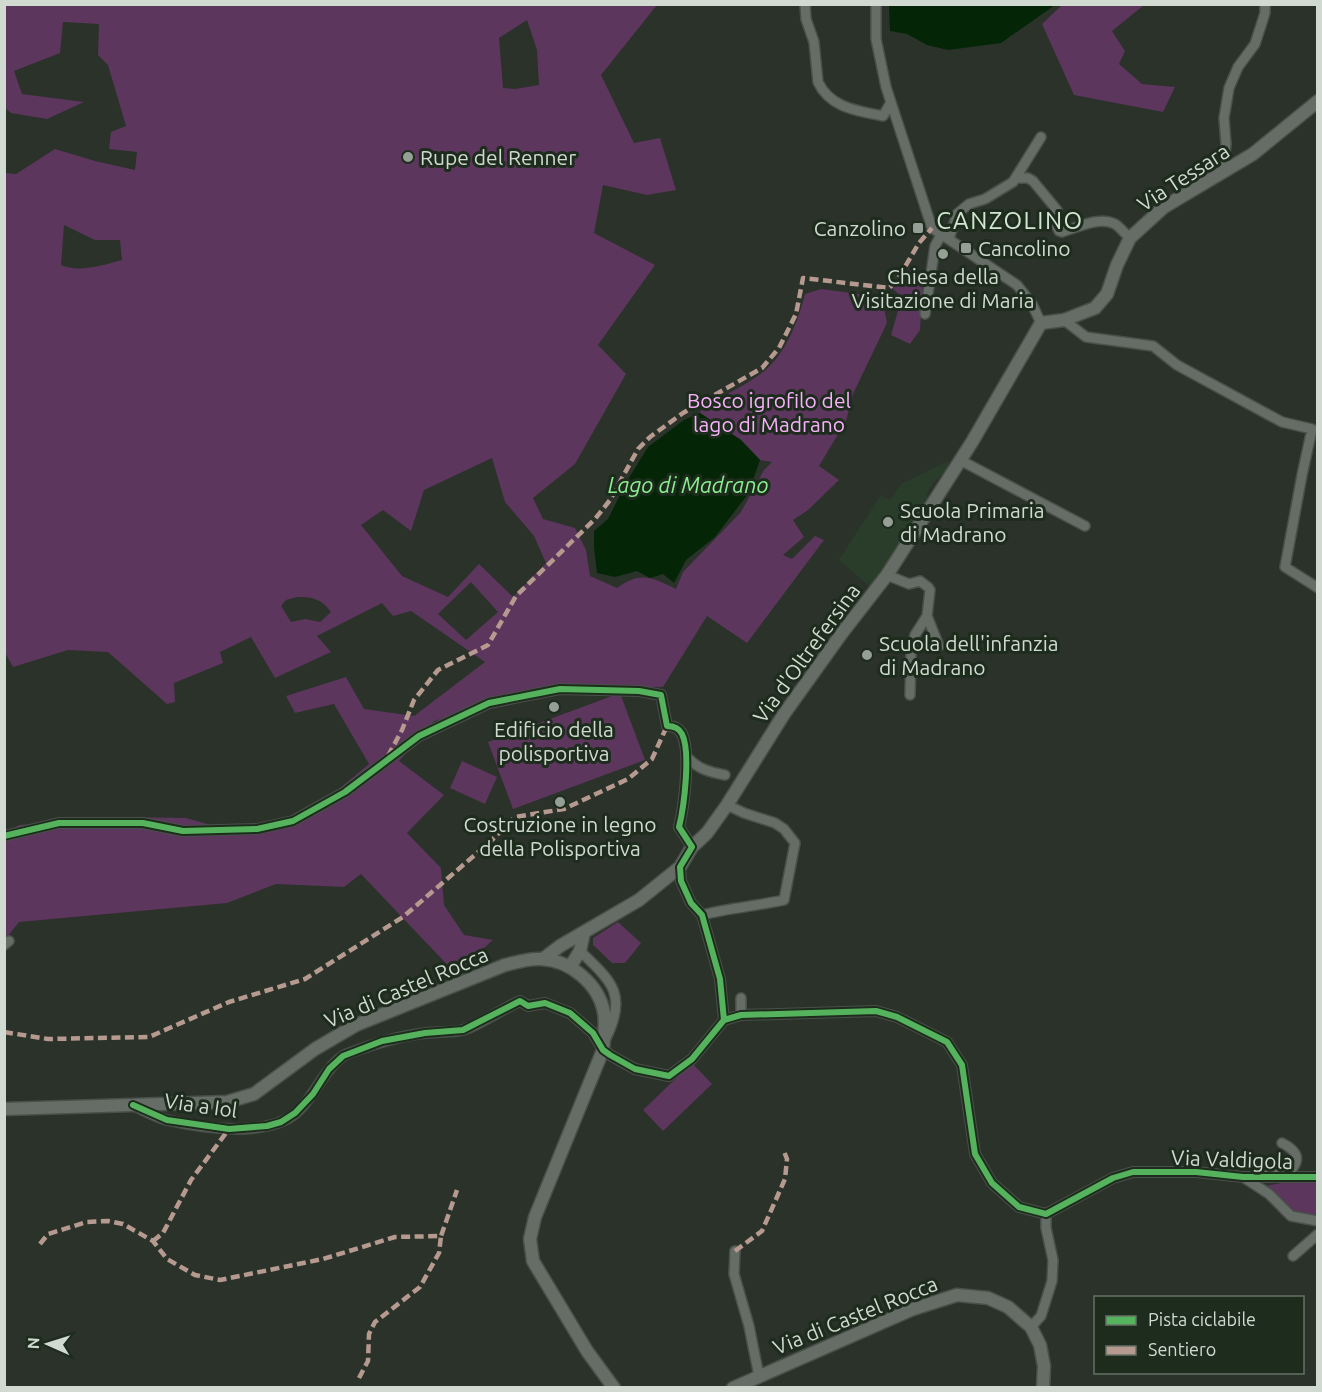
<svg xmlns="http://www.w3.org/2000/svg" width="1322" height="1392" font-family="Ubuntu,sans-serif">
  <rect width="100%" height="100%" fill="#2a322a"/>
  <path fill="#2a3d2b" d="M948,461L949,464L947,469L934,482L927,493V501L870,587L839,560L881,495L890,500L901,484Z"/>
  <path fill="#5c365d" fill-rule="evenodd" d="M1063,4L1144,5L1112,31L1125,51L1119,64L1142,84L1175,87L1163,112L1074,95L1042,24Z
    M5,5H657L601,75L634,143L660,138L676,190L647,195L603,185L594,233L655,265L598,345L626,374L575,464L533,498L543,519L575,528L586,550L590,576L617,588C640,571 652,577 676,589L683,572L741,512L764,470L772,462L760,460L741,440L700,413L702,408C720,397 747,385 763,372C786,354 798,321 805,294L821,289L882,297L887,323L853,394L846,421L819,466L839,480L808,510L793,520L804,537L783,555L792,559L815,536L824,540L747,643L707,616L663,687L568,690L506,706L467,712L434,721L399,761L444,795L407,833L441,868L444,905L464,935L493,940L455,973L361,874L344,887L276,884L227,903L19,922L5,940V833L19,825L127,817L186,818L242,834L299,822L369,764L334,704L295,713L286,696L346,677L364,709L414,716L485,662L411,611L393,616L382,603L317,636L331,652L275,678L251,637L220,652L223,663L174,683L175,702L167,704L108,652L68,650L13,667L4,651L5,173L16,174L55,149L95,161L135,170L137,152L109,149L111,132L126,126L108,65L98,55L99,24L63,22L60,53L14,71L22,94L84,102L47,119L11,113L5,108ZM527,20L537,50L539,85L515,89L503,88L499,38ZM64,225L95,240H120L122,260C104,265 78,273 61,265ZM492,458L505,502L534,536L546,563L513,597L479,564L448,597L402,576L361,525L383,510L411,531L424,490ZM471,582L498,612L466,640L438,614ZM297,597C314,597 321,599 331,612L320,622L305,619L291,622L281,606L286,600Z
    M906,270L914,271L913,278L923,280L920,330L910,344L891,335L902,297L893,289Z
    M620,693L645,760L513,809L488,742Z
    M462,761L497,777L485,804L450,788Z
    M618,922L641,943L625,963H612L593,945V938Z
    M692,1063L712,1084L663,1131L643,1110Z
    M1317,1177V1217L1292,1214L1264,1186Z"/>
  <path fill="#042607" d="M889,5V4L1055,5L1001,43L948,50L927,45L907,34L890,31Z
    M700,413L741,440L760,460L748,494L715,537L686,560L674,583L663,574L650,578L637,571L615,577L597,573L594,548V531L608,519L627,481L648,447L684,420Z"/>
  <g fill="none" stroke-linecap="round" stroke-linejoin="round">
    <defs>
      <path id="street" d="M805,4L806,19L814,42L818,82C830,108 858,111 883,116L890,104
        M876,4V39L886,87L932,228L1017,285L1032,304L1041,323
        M1223,172L1226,144L1224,118L1229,88L1238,67L1255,44L1265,13V4
        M1017,178H1028L1033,181L1057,210L1051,214L1059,231L1062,232C1078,227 1100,216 1115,224C1121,228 1125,234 1130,238
        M949,239L957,214L969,204L985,199L1013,182L1041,137
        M925,314L935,246L941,235
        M1064,320L1086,337L1153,346L1177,365L1282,422L1312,429L1302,475L1285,567L1318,588
        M960,460L1085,526
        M887,575L909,584L920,581L928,587L930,590L927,616L915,635L911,653L910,695
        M927,616L939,646
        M687,757C698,769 709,772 725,775
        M4,836L59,823H143L183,831L257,829L293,821L345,792L419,736L489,703L560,689L639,691L661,695L667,726C673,726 679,728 682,734C691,752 684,807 679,827L692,847
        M680,867L681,881L691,903L702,915L720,979L724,1020
        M702,915C729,908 757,906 784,900L795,843L784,829L775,823L744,813L727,805
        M4,945L9,941
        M580,951C611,981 628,994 606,1038
        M741,998V1015
        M133,1105C144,1111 155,1117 167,1120C202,1128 266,1138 296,1113C314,1098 328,1062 347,1054C373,1044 398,1036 426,1033C438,1031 451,1033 463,1030C478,1026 504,1008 520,1001L528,1006L545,1003L570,1013L593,1033L603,1050L610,1055L635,1069L669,1076L692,1059L724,1020L741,1015L876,1011L897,1017L947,1042L962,1065L975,1154L992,1183L1019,1207L1046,1214
        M1269,1172L1292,1169C1302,1157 1294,1149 1282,1143
        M1243,1177L1269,1194L1291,1216L1318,1221
        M1046,1214L1113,1178L1133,1172H1196L1243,1177H1318
        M735,1251L734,1274L749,1326L759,1376
        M1293,1256L1318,1234
        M1031,1327L1041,1316L1052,1281L1053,1260L1046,1228V1214"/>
      <path id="secondary" d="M543,959L560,946L639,900L680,867L692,847L707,833L727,805L784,714L842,633L887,575L972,442L1041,323L1064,320L1095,308L1107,294L1117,265L1130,238L1142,227L1164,207L1253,154L1318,101
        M570,967L580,951L584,932
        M4,1109L227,1102L254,1094L315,1049L356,1025L505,965C517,962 529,958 541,959C570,960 599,984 604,1013C606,1025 604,1037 603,1050L535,1217L530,1239L533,1261L587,1351L614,1388
        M733,1388L913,1309L957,1295L988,1298L1008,1307L1031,1327L1040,1345L1044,1366L1043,1388"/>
    </defs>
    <use href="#street" stroke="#495049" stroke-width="12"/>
    <use href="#secondary" stroke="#495049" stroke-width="15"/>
    <use href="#street" stroke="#666d66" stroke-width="9"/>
    <use href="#secondary" stroke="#666d66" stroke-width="12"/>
    <path stroke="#b69a8f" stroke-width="4.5" stroke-dasharray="9 4.5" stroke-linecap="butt" d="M388,756L402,730L414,700L438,670L488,645L516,596L595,519L610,500L638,449L650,437L683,413L762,368L779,348L796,314L803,278L889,288L896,282L919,243L932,228
      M4,1032L48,1039L149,1037L229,1002L305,979L403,917L491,841L515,817L564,809L628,779L652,759L667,726
      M153,1241L163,1233L191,1180L229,1129
      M40,1244L48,1234L87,1222L108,1221L123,1224L153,1241L167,1259L195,1275L220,1280L323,1259L395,1237L441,1236L457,1190
      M735,1251L762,1231L785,1179L787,1159L783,1149
      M359,1378L368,1361L369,1334L375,1322L420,1287L439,1253L441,1236"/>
    <defs>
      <path id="cycleway" d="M4,836L59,823H143L183,831L257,829L293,821L345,792L419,736L489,703L560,689L639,691L661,695L667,726C673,726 679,728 682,734C691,752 684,807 679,827L692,847L680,867L681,881L691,903L702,915L720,979L724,1020
        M133,1105L167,1120L229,1129L267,1126L281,1122L295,1113L313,1094L329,1069L343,1056L382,1041L425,1033L463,1030L520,1001L528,1006L545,1003L570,1013L593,1033L603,1050L610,1055L635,1069L669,1076L692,1059L724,1020L741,1015L876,1011L897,1017L947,1042L962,1065L975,1154L992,1183L1019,1207L1046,1214L1113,1178L1133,1172H1196L1243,1177H1318"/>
    </defs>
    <use href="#cycleway" stroke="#1d2c1d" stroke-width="10"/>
    <use href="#cycleway" stroke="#56b35d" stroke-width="6"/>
  </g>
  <g fill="#969f96" stroke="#1d2c1d" stroke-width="2">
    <circle cx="408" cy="157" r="6"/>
    <rect x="912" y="222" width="12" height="12" rx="3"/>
    <rect x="960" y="242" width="12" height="12" rx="3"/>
    <circle cx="943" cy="254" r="6"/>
    <circle cx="888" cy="522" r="6"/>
    <circle cx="867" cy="655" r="6"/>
    <circle cx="554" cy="707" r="6"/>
    <circle cx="560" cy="802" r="6"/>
  </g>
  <g text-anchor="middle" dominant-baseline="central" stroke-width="6" stroke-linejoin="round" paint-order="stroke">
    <g font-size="21" fill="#d0dad0" stroke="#1d2c1d" text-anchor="start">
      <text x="420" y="157">Rupe del Renner</text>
      <text x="906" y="228" text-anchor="end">Canzolino</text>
      <text x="978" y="248">Cancolino</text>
      <text x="943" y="276" text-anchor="middle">Chiesa della<tspan x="943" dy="24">Visitazione di Maria</tspan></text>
      <text x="900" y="510">Scuola Primaria<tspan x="900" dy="24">di Madrano</tspan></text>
      <text x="879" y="643">Scuola dell'infanzia<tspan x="879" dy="24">di Madrano</tspan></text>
      <text x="554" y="729" text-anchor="middle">Edificio della<tspan x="554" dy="24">polisportiva</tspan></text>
      <text x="560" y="824" text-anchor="middle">Costruzione in legno<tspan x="560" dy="24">della Polisportiva</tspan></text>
    </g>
    <g font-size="21" fill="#d0dad0" stroke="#1d2c1d">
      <text transform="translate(1183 177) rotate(-33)">Via Tessara</text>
      <text transform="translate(806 653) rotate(-54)">Via d'Oltrefersina</text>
      <text transform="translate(406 987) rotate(-23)">Via di Castel Rocca</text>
      <text transform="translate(201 1105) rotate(8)">Via a Iol</text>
      <text transform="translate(1232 1159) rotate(2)">Via Valdigola</text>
      <text transform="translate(855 1315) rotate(-22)">Via di Castel Rocca</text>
    </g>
    <g font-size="21" fill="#f9b1fb" stroke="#1d2c1d">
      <text x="769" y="400">Bosco igrofilo del<tspan x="769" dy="24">lago di Madrano</tspan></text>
    </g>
    <g font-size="22" font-style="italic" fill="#8bee91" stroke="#1d2c1d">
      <text x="688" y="484">Lago di Madrano</text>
    </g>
    <g font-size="24" letter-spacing="1.5" fill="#d3e6d3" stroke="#1d2c1d">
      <text x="1010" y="220">CANZOLINO</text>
    </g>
  </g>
  <rect width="1322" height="1392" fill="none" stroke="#d0dad0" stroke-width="12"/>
  <rect x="1094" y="1296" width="210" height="78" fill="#1d2c1d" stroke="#657265" stroke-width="1.5"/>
  <rect x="1106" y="1316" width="30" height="9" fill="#56b35d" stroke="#657265" stroke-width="1.5"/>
  <text x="1148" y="1326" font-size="18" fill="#d0dad0">Pista ciclabile</text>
  <rect x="1106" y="1346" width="30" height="9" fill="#b69a8f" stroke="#657265" stroke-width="1.5"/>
  <text x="1148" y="1356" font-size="18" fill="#d0dad0">Sentiero</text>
  <g transform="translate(48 1344) rotate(273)" stroke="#1d2c1d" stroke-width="4.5" paint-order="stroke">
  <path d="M0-4.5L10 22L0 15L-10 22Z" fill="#d0dad0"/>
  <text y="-9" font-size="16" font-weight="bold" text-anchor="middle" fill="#d0dad0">N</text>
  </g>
</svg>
